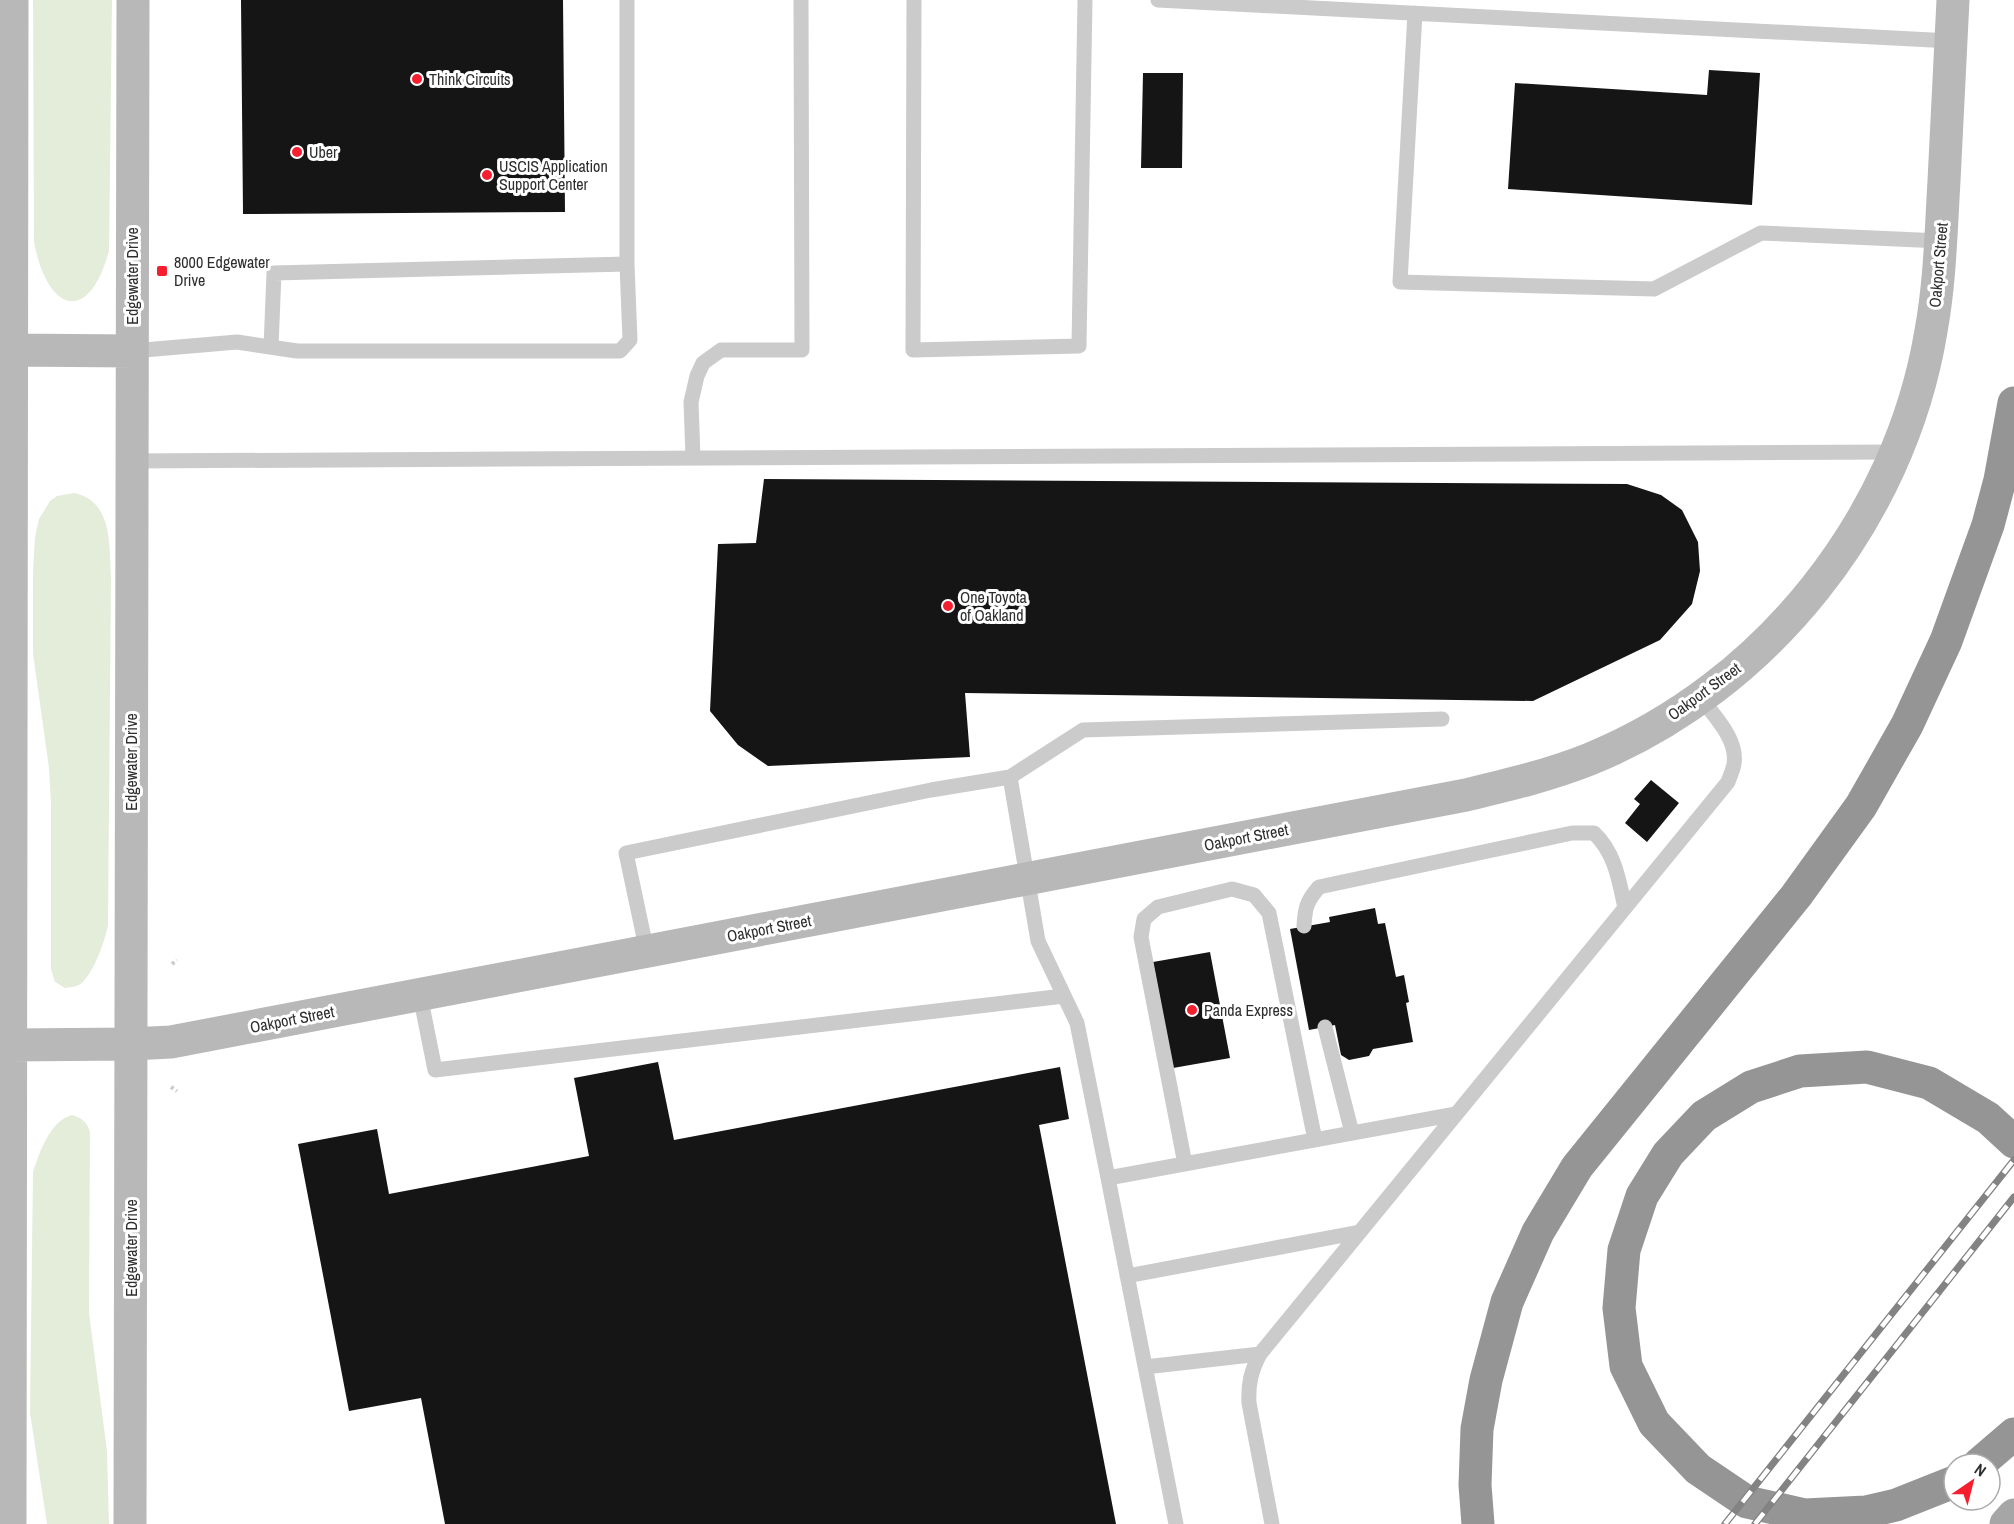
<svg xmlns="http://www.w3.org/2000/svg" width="2014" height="1524" font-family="'Archivo Narrow',sans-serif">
  <rect width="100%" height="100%" fill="#fff"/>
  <path fill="#e4edda" d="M33,0H112L109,251C88,327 47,311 34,242Z
    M74,493C113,501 109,545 111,577L108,925C105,941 93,976 79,985C75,987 70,987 65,988L55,982L51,969V804L49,768L33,654V571L35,537L39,519L50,501L57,496Z
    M72,1115C82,1118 87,1122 90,1132L89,1313L107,1451L109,1524H47L30,1413L33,1172C40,1151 50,1121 72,1115Z"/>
  <path fill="#151515" d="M241,0H563L565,212L243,214Z
    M1709,70L1760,73L1752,205L1508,189L1515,83L1707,95Z
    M1143,73H1183L1182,168H1141Z
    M764,479L1627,484L1661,495L1682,510L1698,542L1700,571L1692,604L1660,640L1533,701L965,693L970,757L768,766L738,745L710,711L718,544L756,543Z
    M1651,780L1679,803L1647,842L1625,823L1640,804L1634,799Z
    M1375,908L1378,924L1385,923L1396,977L1404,975L1409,1002L1406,1003L1413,1042L1373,1049L1369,1056L1349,1060L1341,1055L1335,1025L1309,1030L1290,929L1330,922L1329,917Z
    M1210,952L1230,1058L1173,1068L1153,962Z
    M658,1062L674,1140L1060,1067L1069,1119L1039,1125L1116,1524H445L421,1398L349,1411L298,1144L377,1129L389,1194L589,1156L574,1078Z"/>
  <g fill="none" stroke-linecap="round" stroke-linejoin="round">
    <path stroke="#cbcbcb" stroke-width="4" stroke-dasharray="3 3" stroke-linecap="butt" d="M172,964L177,960
      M171,1087L177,1091"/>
    <path stroke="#cbcbcb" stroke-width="15" d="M914,0L913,350L1079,346L1085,0
      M1158,0L1951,41
      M1415,13L1400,282L1654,289L1761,233L1941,241
      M271,347L274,273L627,264
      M132,351L237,342L297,351H620L630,340L627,264V0
      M693,457L691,402L697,376L703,363L721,350H802L801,0
      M132,461L1897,452
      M1010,777L1038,941L1077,1023L1108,1178L1456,1114
      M1304,926C1305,907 1307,901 1319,887L1572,833H1594C1615,853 1619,880 1625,908
      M647,952L626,853L931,790L1010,777L1083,730L1442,719
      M420,995L435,1070L1064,996
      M1325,1027L1352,1133
      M1185,1164L1141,937L1144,919L1158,907L1232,889L1254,895L1269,913L1315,1140
      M1108,1178L1176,1524
      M1127,1276L1360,1232
      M1145,1367L1260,1354
      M1272,1524L1249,1403C1248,1384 1251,1371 1260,1354L1728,782C1730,776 1733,770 1734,764C1738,739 1714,716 1700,697"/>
    <path stroke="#b8b8b8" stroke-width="33" d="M12,350L132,351
      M10,1045L131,1044L171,1042L1466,795C1508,785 1550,775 1590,759C1766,687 1900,519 1931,331C1940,282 1941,231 1944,181C1947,121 1950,60 1953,0
      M10,1524L12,0
      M130,1524L133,0"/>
    <path stroke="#a6a6a6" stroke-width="33" d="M2006,1524L2014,1515"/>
    <path stroke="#959595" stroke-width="33" d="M1979,1464L2014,1434
      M1954,1482L1896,1505L1866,1512L1805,1515L1747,1502L1698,1469L1654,1423L1626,1366L1619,1308L1624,1250L1642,1196L1668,1154L1704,1116L1751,1087L1800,1071L1867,1067L1929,1083L1988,1118L2014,1142
      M1478,1524L1475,1485L1477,1429L1486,1380L1507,1302L1538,1232L1577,1167L1796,896L1861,806L1907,725L1946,641L1988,525L2000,480L2014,403"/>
    <defs>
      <path id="rail" d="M1725,1524L2014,1160
        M1755,1524L2014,1197"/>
    </defs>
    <use href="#rail" stroke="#838383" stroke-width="7"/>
    <use href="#rail" stroke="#fff" stroke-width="4.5" stroke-dasharray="14" stroke-linecap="butt"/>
  </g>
  <g fill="#f61f2f" stroke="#fff" stroke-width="2">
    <circle cx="417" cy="79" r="6"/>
    <circle cx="297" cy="152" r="6"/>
    <circle cx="487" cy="175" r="6"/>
    <rect x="156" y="265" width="12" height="12" rx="3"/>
    <circle cx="948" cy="606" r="6"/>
    <circle cx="1192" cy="1010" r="6"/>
  </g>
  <g text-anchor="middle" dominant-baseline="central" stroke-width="6" stroke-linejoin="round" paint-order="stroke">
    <g font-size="16" fill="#2e2e2e" stroke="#fff" text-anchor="start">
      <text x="429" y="79">Think Circuits</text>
      <text x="309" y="152">Uber</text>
      <text x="499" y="166">USCIS Application<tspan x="499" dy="18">Support Center</tspan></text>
      <text x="174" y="262">8000 Edgewater<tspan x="174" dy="18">Drive</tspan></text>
      <text x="960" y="597">One Toyota<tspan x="960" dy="18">of Oakland</tspan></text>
      <text x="1204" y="1010">Panda Express</text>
    </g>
    <g font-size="16" fill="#2e2e2e" stroke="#fff">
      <text transform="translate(1938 265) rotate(-85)">Oakport Street</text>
      <text transform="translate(132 276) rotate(-90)">Edgewater Drive</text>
      <text transform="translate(1704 691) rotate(-36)">Oakport Street</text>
      <text transform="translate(131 762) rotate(-90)">Edgewater Drive</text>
      <text transform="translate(1246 837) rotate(-11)">Oakport Street</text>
      <text transform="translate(769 928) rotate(-11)">Oakport Street</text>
      <text transform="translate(292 1019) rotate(-11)">Oakport Street</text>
      <text transform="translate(131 1248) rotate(-90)">Edgewater Drive</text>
    </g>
  </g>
  <g transform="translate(1972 1482) rotate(35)"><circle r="28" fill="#ffffff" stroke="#ababab" stroke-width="1.5"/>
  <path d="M0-4.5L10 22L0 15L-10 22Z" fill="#f61f2f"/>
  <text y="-9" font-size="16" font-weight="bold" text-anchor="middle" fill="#2e2e2e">N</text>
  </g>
</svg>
